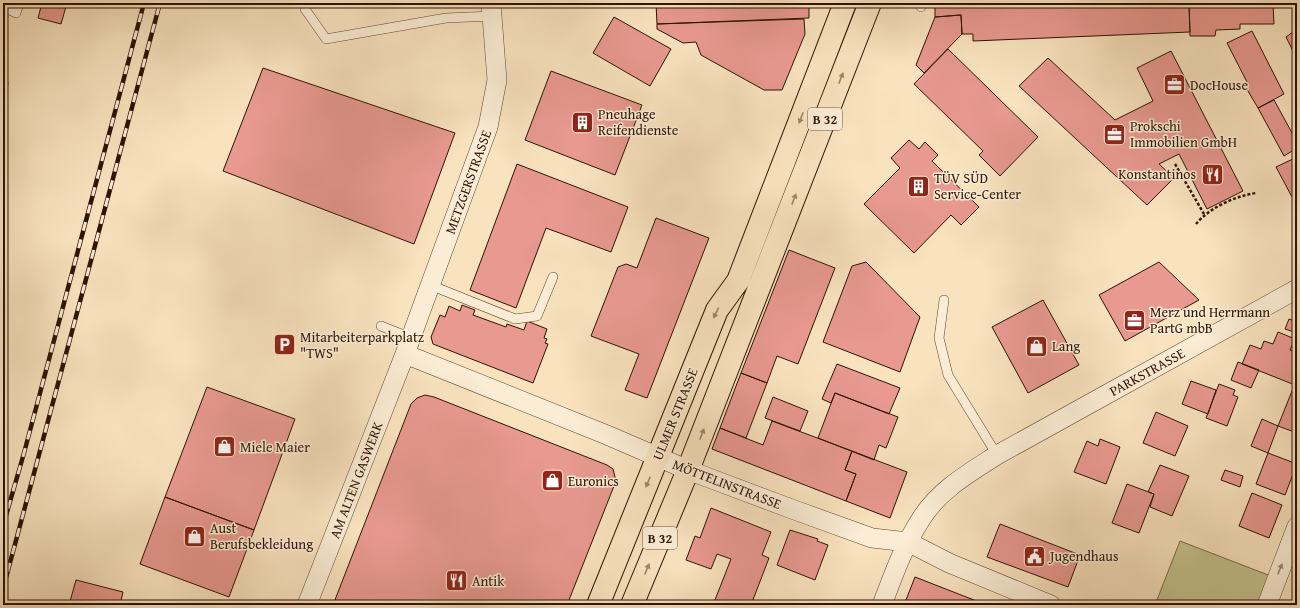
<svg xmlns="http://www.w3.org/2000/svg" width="1300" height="608" font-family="'Gentium Book Plus',serif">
  <rect width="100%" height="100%" fill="#f9e3bf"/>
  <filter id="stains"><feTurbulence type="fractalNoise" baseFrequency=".005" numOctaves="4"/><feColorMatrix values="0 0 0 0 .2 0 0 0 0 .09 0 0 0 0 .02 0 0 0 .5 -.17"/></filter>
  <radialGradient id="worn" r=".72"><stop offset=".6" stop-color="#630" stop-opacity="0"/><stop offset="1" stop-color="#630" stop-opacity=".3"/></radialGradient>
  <path fill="#c4c18e" stroke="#796a49" d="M1180,541L1276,578L1266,605H1155Z"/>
  <path fill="#e89990" stroke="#2e1204" d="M42,3H67L61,24L38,18Z
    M656,3H809V18L657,24Z
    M935,3H1189L1190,32L973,41V34H962L961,15L935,17Z
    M1189,3H1273L1274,24H1240V29L1216,30L1215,36H1190Z
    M961,15L962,34L924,73L916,65L935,17Z
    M614,17L671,49L650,86L593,53Z
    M804,19L805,34L782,90H764L701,55L696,42L683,43L657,29V24Z
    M1297,29V50L1293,51L1286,37Z
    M1252,31L1284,94L1258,108L1245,86L1248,84L1227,43Z
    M948,49L1038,137L1000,176L979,155L983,151L914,84Z
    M1171,51L1243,191L1207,209L1179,154L1159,164L1174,178L1147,205L1019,86L1048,58L1115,120L1153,101L1137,68Z
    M263,68L455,133L414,244L223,171Z
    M551,71L642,105L615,175L525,140Z
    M3,72L8,83L7,89L3,96Z
    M1274,100L1297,142V148L1284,156L1258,108Z
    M909,140L919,149L925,142L938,155L932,161L979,207L961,225L951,215L914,253L864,204L900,168L891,158Z
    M1297,157V195L1292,197L1276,167Z
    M517,164L628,207L611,252L546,228L516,308L470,290Z
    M656,218L709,238L647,398L625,390L639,354L591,336L618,267L626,264L637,268Z
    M789,250L835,268L798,364L777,356L767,383L741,373Z
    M866,262L920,317L900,372L823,342L852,266Z
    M1159,262L1199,300L1125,341L1099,295Z
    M1043,300L1079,365L1028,393L992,327Z
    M462,305L475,310L473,315L506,327L507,324L524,330L527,321L547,329L544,338L547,339L545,343L548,344L533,383L433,344L431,337L440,315L445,317L449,306L460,311Z
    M1289,319L1297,322V333L1285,329Z
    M1278,332L1295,339L1290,350L1297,352V380L1295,385L1242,364L1250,345L1261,349L1264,341L1273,344Z
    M1238,362L1259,370L1251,388L1231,380Z
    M837,364L900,388L889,414L835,393L831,403L822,399Z
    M741,373L767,383L746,438L720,428Z
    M1191,381L1216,390L1208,414L1182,404Z
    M1219,384L1235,390L1233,395L1238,397L1227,426L1206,418Z
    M1294,386L1297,387V433L1278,426Z
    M207,387L295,419L254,530L165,497Z
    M835,393L898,417L886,448L879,445L874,460L818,438Z
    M425,395L434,397L607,465L613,469L616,481L567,605H333L411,404L417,398Z
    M773,397L808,411L800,431L765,418Z
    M1156,412L1188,426L1175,456L1143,443Z
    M1262,419L1278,426L1268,453L1251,446Z
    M772,421L852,451L845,470L856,474L846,501L712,449L720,428L763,445Z
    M1100,439L1120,447L1106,484L1074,472L1087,441L1098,446Z
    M852,451L907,472L890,518L846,501L856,474L845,470Z
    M1268,453L1297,464L1285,495L1256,484Z
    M1160,465L1189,476L1172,516L1150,507L1154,494L1148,492Z
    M1225,470L1243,476L1240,487L1221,480Z
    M1127,484L1154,494L1139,533L1112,523Z
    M1252,493L1282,505L1269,538L1239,526Z
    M165,497L254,530L229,597L140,564Z
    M711,508L771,532L762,555L769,558L751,605H713L731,559L717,554L711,569L686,560L695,536L700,538Z
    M1000,524L1080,555L1068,587L987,557Z
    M790,530L818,539L817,541L828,545L815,580L777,565Z
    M915,577L974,600L972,605H904Z
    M76,580L123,592L120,605H69Z"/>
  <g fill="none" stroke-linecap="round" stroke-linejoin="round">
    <defs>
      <path id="service" d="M305,3V9L326,39L446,18L492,16
        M921,3V7
        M3,7L16,13L19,3
        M430,285L515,319L537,316L553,277
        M944,300L939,338L948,375L997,455
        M381,326L411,338"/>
      <path id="minor" d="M405,354L607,435L688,470L789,508L872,538L908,542L949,563L1051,605
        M307,605L405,354L488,127L497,80L491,3
        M882,605C893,576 904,545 921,519C939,490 969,473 997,455L1297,289
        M1267,605L1297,526"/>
      <path id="primary" d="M598,605L717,310L738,281L845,3
        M632,605L688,470L870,3"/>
    </defs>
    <use href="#service" stroke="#614633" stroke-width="10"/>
    <use href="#minor" stroke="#614633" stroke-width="20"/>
    <use href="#primary" stroke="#2e1204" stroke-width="24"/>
    <path stroke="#2e1204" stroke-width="2.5" stroke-dasharray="3 2" stroke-linecap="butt" d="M1175,164L1204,214
      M1196,224C1209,208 1235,196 1256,193"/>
    <use href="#service" stroke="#fbedd5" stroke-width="9"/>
    <use href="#minor" stroke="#fbedd5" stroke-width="19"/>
    <use href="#primary" stroke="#f9e3bf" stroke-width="22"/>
    <defs>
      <path id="rail" d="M3,526L24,453L144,3
        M3,589L160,3"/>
    </defs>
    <use href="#rail" stroke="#2e1204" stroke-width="4.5"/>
    <use href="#rail" stroke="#fbedd5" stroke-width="3" stroke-dasharray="9" stroke-linecap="butt"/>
  </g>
  <defs><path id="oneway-solid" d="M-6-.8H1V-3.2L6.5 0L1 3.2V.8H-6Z"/></defs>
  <g fill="#9e856b">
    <use href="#oneway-solid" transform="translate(841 78) rotate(-69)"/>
    <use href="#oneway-solid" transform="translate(801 118) rotate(111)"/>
    <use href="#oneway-solid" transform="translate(794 199) rotate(-69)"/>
    <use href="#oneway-solid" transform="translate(716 313) rotate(116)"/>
    <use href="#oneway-solid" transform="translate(702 434) rotate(-69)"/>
    <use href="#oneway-solid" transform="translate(648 482) rotate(113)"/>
    <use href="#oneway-solid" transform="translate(647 569) rotate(-67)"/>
  </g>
  <use fill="#9f8a77" href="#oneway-solid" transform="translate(1280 569) rotate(-68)"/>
  <defs>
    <symbol id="office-square" viewBox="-11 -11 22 22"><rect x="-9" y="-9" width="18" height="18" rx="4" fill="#8f2418" stroke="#fbedd5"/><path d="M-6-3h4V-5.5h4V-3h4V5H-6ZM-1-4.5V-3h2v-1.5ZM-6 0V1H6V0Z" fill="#fff"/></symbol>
    <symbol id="building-square" viewBox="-11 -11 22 22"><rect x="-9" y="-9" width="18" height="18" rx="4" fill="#8f2418" stroke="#fbedd5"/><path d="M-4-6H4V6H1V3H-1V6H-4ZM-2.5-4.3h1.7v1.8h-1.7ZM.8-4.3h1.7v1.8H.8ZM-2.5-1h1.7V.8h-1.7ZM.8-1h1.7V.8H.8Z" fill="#fff"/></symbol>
    <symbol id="restaurant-square" viewBox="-11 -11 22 22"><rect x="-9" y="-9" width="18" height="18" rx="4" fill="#8f2418" stroke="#fbedd5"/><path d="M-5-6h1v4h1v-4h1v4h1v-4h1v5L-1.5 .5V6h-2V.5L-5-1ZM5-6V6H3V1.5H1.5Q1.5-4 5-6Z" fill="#fff"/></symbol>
    <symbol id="parking-square" viewBox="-11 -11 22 22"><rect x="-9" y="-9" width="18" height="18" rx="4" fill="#8f2418" stroke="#fbedd5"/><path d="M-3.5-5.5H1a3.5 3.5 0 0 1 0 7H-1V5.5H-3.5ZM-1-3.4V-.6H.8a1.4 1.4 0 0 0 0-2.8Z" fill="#fff"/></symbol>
    <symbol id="shop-square" viewBox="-11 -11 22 22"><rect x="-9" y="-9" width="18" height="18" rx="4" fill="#8f2418" stroke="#fbedd5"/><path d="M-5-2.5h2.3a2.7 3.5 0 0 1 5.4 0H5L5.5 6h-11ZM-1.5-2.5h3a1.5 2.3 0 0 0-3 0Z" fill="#fff"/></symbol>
    <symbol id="civic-square" viewBox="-11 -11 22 22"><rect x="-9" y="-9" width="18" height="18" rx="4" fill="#8f2418" stroke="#fbedd5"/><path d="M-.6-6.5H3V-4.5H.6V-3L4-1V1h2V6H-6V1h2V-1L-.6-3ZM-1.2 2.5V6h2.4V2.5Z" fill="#fff"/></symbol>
  </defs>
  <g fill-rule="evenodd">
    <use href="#office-square" x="1162" y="72" width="25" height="25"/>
    <use href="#building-square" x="570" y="110" width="25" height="25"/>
    <use href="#office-square" x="1102" y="122" width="25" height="25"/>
    <use href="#restaurant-square" x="1200" y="162" width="25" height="25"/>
    <use href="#building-square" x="906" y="174" width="25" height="25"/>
    <use href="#office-square" x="1122" y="308" width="25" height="25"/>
    <use href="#parking-square" x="272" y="332" width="25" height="25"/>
    <use href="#shop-square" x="1024" y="334" width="25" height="25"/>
    <use href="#shop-square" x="212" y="434" width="25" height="25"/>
    <use href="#shop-square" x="540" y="468" width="25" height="25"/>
    <use href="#shop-square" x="182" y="524" width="25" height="25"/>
    <use href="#civic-square" x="1022" y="544" width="25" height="25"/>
    <use href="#restaurant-square" x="444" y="568" width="25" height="25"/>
  </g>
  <g text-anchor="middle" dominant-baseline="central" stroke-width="3" stroke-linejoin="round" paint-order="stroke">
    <g fill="#fbedd5" stroke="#6c5443" stroke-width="1">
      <rect x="808" y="108" width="34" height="22" rx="3"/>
      <rect x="643" y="527" width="34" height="22" rx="3"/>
    </g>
    <g font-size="13" font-weight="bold" fill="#2e1204">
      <text x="825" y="119">B 32</text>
      <text x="660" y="538">B 32</text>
    </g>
    <g font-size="14" fill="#2e1204" stroke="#fbedd5" text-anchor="start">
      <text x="1190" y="85">DocHouse</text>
      <text x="598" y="114">Pneuhage<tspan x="598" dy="16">Reifendienste</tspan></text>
      <text x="1130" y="126">Prokschi<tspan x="1130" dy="16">Immobilien GmbH</tspan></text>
      <text x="1196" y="174" text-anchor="end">Konstantinos</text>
      <text x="934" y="178">TÜV SÜD<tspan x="934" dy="16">Service-Center</tspan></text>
      <text x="1150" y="312">Merz und Herrmann<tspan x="1150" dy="16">PartG mbB</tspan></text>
      <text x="300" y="337">Mitarbeiterparkplatz<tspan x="300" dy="16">"TWS"</tspan></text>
      <text x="1052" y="346">Lang</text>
      <text x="240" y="447">Miele Maier</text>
      <text x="568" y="481">Euronics</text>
      <text x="210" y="528">Aust<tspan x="210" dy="16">Berufsbekleidung</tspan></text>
      <text x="1050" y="556">Jugendhaus</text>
      <text x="472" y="581">Antik</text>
    </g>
    <g font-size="14" fill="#2e1204" stroke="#fbedd5">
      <text transform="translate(468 182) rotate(-70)">METZGERSTRASSE</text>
      <text transform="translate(1147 372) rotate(-29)">PARKSTRASSE</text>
      <text transform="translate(675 414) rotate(-68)">ULMER STRASSE</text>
      <text transform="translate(356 480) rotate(-69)">AM ALTEN GASWERK</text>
      <text transform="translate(727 484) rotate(21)">MÖTTELINSTRASSE</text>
    </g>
  </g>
  <rect width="1300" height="608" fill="none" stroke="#f9e3bf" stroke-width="16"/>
  <rect x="4" y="4" width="1292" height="600" fill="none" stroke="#2e1204" stroke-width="2"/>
  <rect x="8" y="8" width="1284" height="592" fill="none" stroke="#2e1204"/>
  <rect width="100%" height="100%" filter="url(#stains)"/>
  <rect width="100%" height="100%" fill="url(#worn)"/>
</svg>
